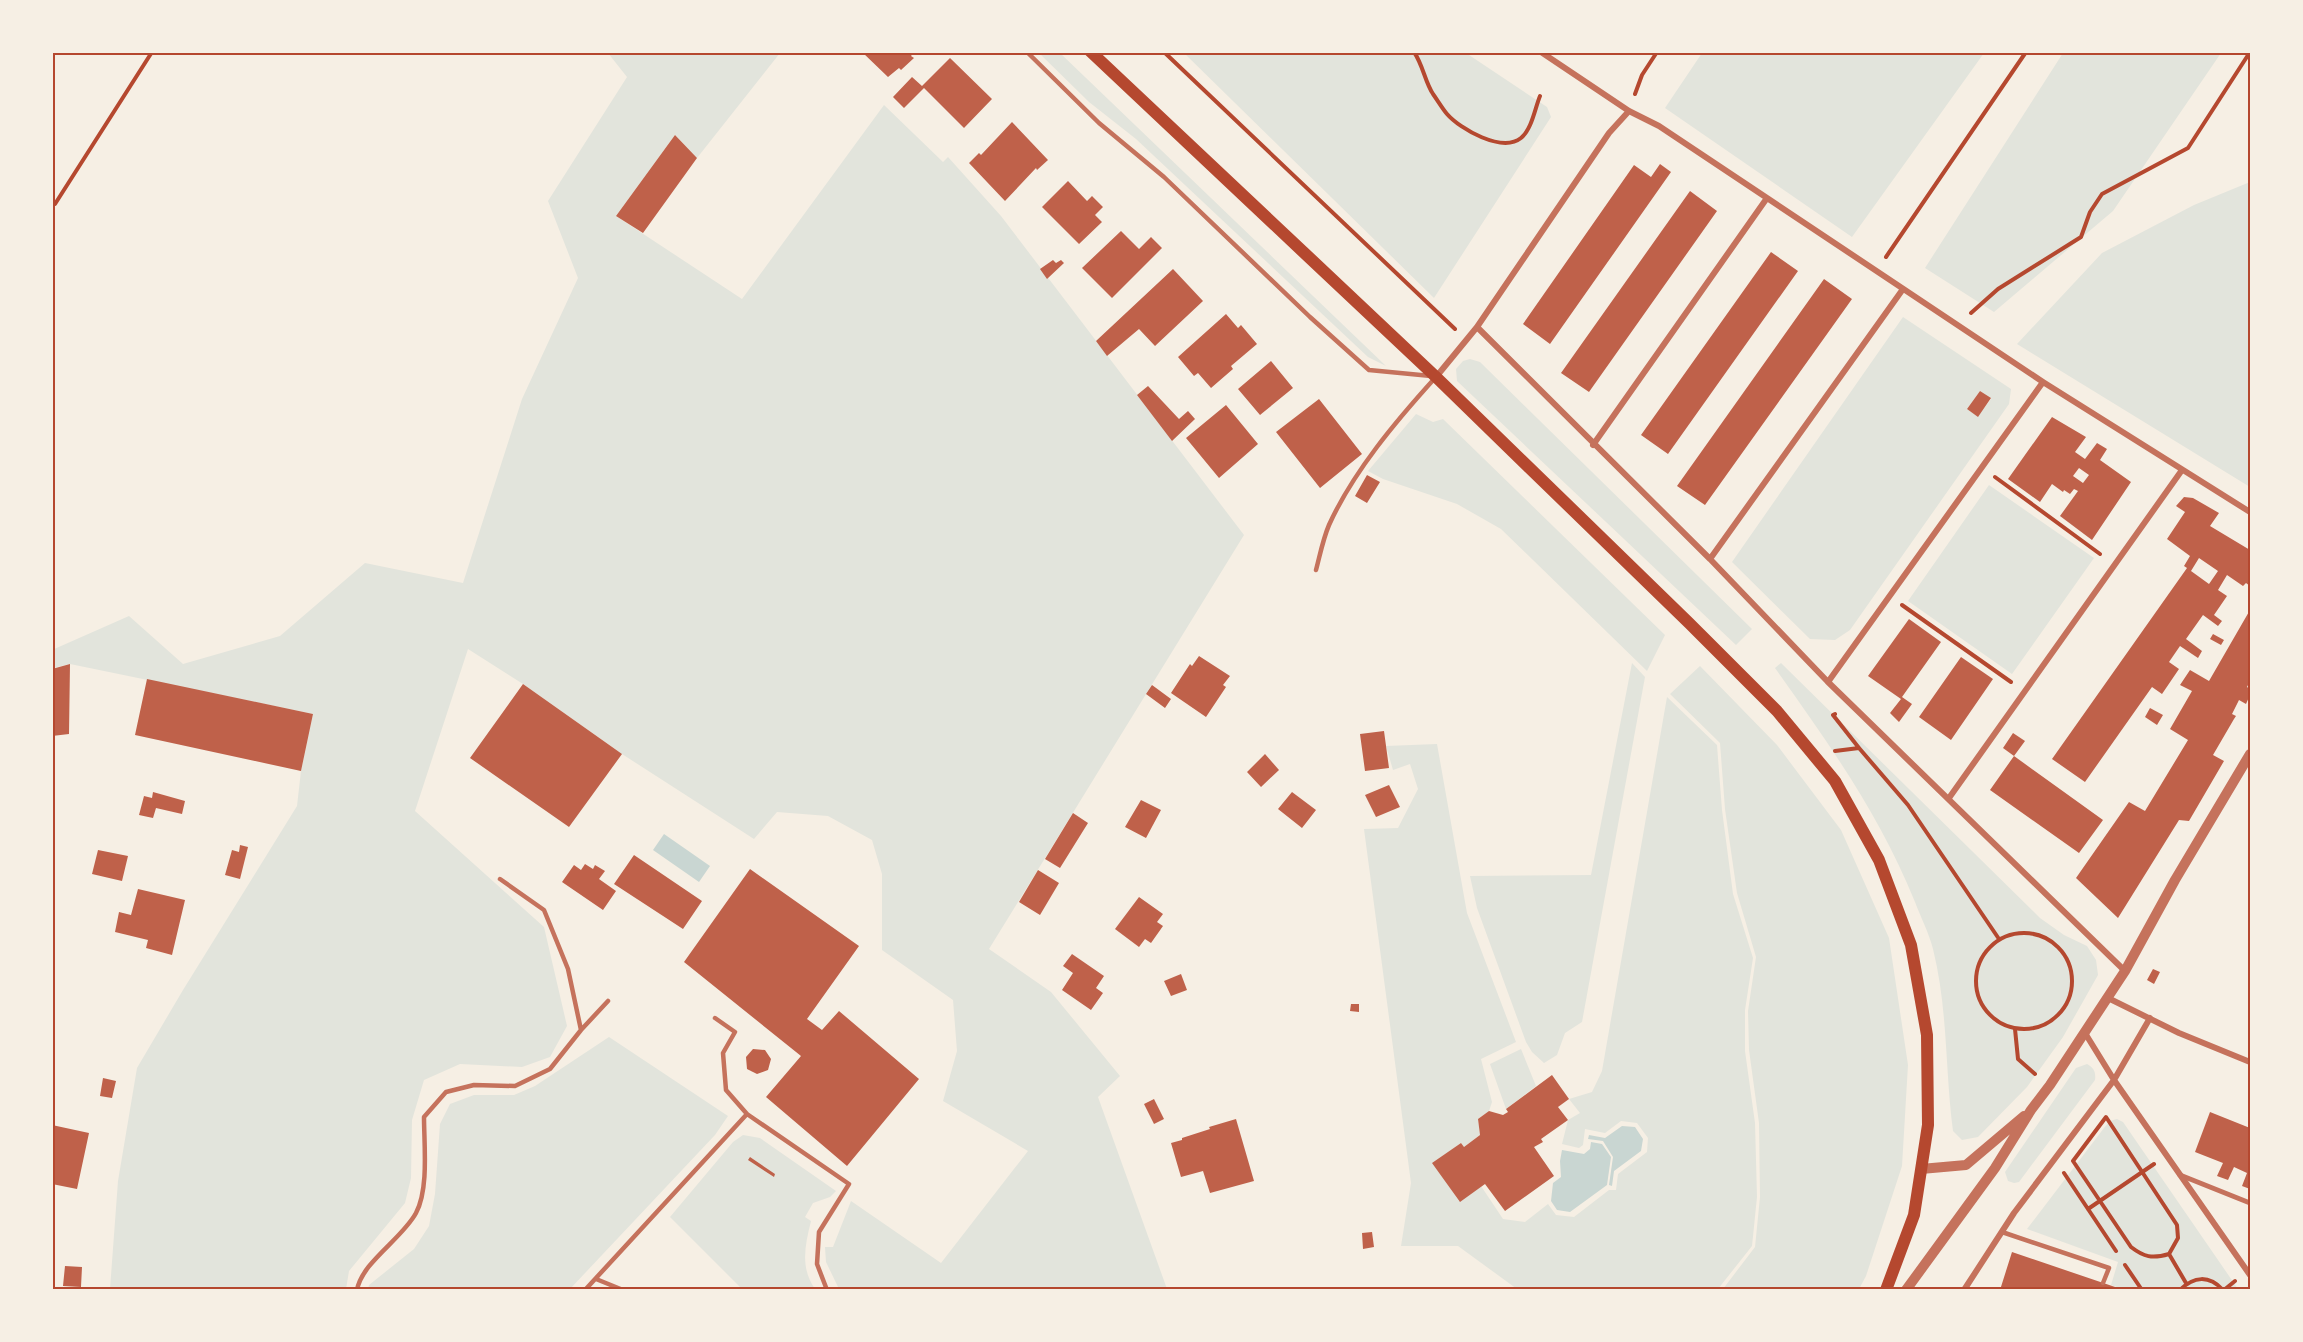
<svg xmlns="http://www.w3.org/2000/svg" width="2303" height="1342" font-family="'Noto Sans',sans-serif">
  <rect width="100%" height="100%" fill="#f6efe4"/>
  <path fill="#e2e4dc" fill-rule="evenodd" d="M608,53H780L697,158L675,135L616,216L742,299L884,105L943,162L948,157L1001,216L1244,535L989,949L1051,992L1120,1076L1098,1097L1167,1289H839L826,1262L825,1247H833L851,1201L941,1263L1028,1151L943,1101L957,1051L953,1000L882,950V874L872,840L828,816L777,812L754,839L622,754L523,684L468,649L415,811L544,927L567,1026L550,1057L522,1067L460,1064L424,1080L412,1120L411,1178L405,1203L349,1271L346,1289H110L118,1181L137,1068L183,990L297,806L301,771L313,714L70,664L53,668L52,650L129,616L183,664L280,636L365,563L463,583L522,399L578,278L548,201L627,77Z
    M1039,53H1060L1386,366L1368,357L1136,139L1089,102Z
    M1184,53H1466L1547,107L1551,117L1434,298Z
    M1702,53V52L1984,53L1852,237L1665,108Z
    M2063,53H2221L2113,211L1994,312L1925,268Z
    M2250,182V487L2017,344L2102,253L2194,205Z
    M1903,317L2011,389L2009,404L1850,630L1835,640L1810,639L1732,562ZM1980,391L1991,399L1978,416L1967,409Z
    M1470,359L1480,362L1752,629L1736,645L1457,381L1456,369L1463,361Z
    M1416,414L1433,422L1443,419L1665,635L1647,671L1501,529L1457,504L1383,479L1368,471Z
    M1989,485L2094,558L2012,674L1908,601Z
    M1632,663L1645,677L1582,1022L1565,1033L1557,1055L1544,1063L1532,1052L1526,1042L1477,908L1470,876L1591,875Z
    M1781,663L2040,918L2064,935L2087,946L2096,960L2098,975L2063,1037L2027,1087L1978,1137L1962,1140L1953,1131C1945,1070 1948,1009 1933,949C1929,933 1921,918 1915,902C1880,815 1829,744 1775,668Z
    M1700,666L1777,745L1841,830L1889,938L1908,1065L1902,1166L1866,1276L1859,1289H1723L1755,1247L1760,1197L1759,1123L1749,1050L1748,1011L1756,957L1737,893L1725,809L1720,743L1670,694Z
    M1667,697L1717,745L1722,810L1733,894L1753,958L1745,1010V1051L1755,1123L1757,1197L1752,1246L1718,1289H1517L1458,1246H1401L1411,1183L1364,829L1398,828L1418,789L1410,764L1393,770L1386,746L1437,744L1467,913L1516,1042L1481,1059L1492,1102L1489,1111L1478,1119L1480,1135L1464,1147L1461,1143L1433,1163L1459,1201L1481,1186L1503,1219L1525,1222L1548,1204L1556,1215L1574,1217L1609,1190H1616L1618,1174L1647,1152L1648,1138L1637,1123L1621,1121L1605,1133L1585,1129L1583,1145L1579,1148L1562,1144L1568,1120L1580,1113L1569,1099L1592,1092L1602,1071Z
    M609,1037L728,1116L715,1135L570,1289H368L369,1285L414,1249L429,1226L435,1194L440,1124L450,1104L474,1095H514L535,1086Z
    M1521,1049L1536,1086L1506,1109L1490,1064Z
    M2087,1064C2094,1068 2096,1072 2095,1080L2019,1182L2014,1183L2008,1181L2005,1172L2076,1068Z
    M2117,1119L2123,1122L2238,1289H2122L2111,1285L2118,1262L2027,1229L2104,1128L2110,1121Z
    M743,1135L760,1138L836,1191L830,1197L813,1203L805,1217L811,1221C805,1245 800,1268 815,1289H742L670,1217L733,1142Z"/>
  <path fill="#c9d6d2" d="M664,834L710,866L699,882L653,850Z
    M1622,1126L1635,1127L1643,1139L1641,1151L1614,1171L1612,1186L1609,1185L1613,1157L1603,1141L1588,1139L1589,1135L1605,1138Z
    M1591,1142L1602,1144L1611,1157L1607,1185L1570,1212L1557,1210L1551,1201L1553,1183L1561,1177L1560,1161L1562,1150L1584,1154L1590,1149Z"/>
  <path fill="#bf614a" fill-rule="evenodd" d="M862,52H914L911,56L914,58L901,70L899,68L888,77Z
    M950,58L992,99L964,128L924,88L904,108L893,97L912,77L922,86Z
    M1012,122L1048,160L1037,170L1036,168L1005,201L969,163L979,153L981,155Z
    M675,135L697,158L643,233L616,216Z
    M1660,164L1671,172L1550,344L1523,324L1634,165L1651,177Z
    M1068,181L1087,201L1092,196L1103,207L1095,215L1102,222L1079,244L1042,207Z
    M1690,191L1717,211L1589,392L1561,373Z
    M1121,231L1139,249L1151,237L1162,248L1112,298L1082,268Z
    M1771,252L1798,271L1668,454L1641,435Z
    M1053,260L1056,263L1061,260L1064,263L1047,279L1040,269Z
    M1173,269L1203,301L1155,346L1139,329L1107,356L1096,341Z
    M1824,279L1852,299L1705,505L1677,486Z
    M1226,314L1238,328L1241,325L1257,344L1231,366L1233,369L1211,388L1198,373L1194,376L1178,357Z
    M1271,361L1293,388L1260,415L1238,389Z
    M1148,386L1179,419L1188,411L1195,419L1172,441L1137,395Z
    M1980,391L1991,398L1978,417L1967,409Z
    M1319,399L1362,454L1320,488L1276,432Z
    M1226,405L1258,444L1219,478L1186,438Z
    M2052,417L2086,437L2075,452L2085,459L2097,443L2107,449L2100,460L2131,482L2092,540L2060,516L2078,491L2074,489L2070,494L2064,490L2063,492L2052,484L2040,502L2008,479ZM2079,468L2089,475L2083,483L2073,476Z
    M1367,475L1380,482L1367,503L1355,496Z
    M2184,497L2193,498L2219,513L2210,526L2250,550V586L2246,583L2243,586L2227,575L2218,590L2227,596L2214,615L2222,621L2218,626L2203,615L2186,639L2202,651L2198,658L2180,646L2169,662L2179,669L2162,694L2152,687L2085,782L2052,759L2187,568L2184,566L2190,556L2167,539L2185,512L2176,506ZM2199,558L2218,571L2209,584L2191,571Z
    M2250,610V681L2247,687L2250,689V695L2246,704L2239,700L2232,714L2236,716L2234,719L2213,755L2224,761L2189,821L2179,820L2118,918L2076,878L2129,802L2145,811L2188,740L2170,729L2192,691L2180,685L2190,670L2209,681Z
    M1909,619L1941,642L1902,697L1912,704L1899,722L1890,713L1901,699L1868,676Z
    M2213,634L2224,640L2221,645L2210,639Z
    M1199,656L1230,676L1223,685L1226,687L1206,717L1171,693L1190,664L1192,666Z
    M1961,657L1993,679L1951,740L1919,717Z
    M70,664L69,734L52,736V669Z
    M147,679L313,714L301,771L135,735Z
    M523,684L622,754L569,827L470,758Z
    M1152,685L1171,699L1165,708L1146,694Z
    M2150,708L2163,715L2157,725L2145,717Z
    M1384,731L1389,768L1365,771L1360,734Z
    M2013,733L2025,741L2014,756L2003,748Z
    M1265,754L1279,770L1261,787L1247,772Z
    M2014,756L2103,820L2079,853L1990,790Z
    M1389,785L1400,807L1376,817L1365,795Z
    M153,792L185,801L182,814L156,808L153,818L139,815L144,796L152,798Z
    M1292,792L1316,810L1302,828L1278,809Z
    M1141,800L1161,810L1146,838L1125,827Z
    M1073,813L1088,823L1060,868L1045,859Z
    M240,845L248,847L240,879L225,875L232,850L239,852Z
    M98,850L128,856L122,881L92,874Z
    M634,855L702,901L683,929L614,884Z
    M585,864L593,869L595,865L605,871L599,879L616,891L603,910L562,882L574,865L581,870Z
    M750,869L859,946L807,1019L822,1030L839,1011L919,1079L847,1166L766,1097L801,1056L684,962Z
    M1038,870L1059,883L1040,915L1019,902Z
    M138,889L185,900L172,955L146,948L148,940L115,932L119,912L131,915Z
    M1139,897L1163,914L1157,922L1163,926L1151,943L1145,939L1139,947L1115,929Z
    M1072,954L1104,976L1096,988L1103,993L1091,1010L1062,990L1073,973L1063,966Z
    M2153,969L2160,972L2154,984L2147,980Z
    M1181,974L1187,990L1171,996L1164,981Z
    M1351,1004H1359V1012L1350,1011Z
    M753,1049L765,1050L771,1059L768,1070L757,1074L747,1069L746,1057Z
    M1552,1075L1569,1099L1558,1107L1568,1120L1541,1139L1543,1142L1534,1147L1554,1176L1505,1211L1485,1184L1460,1202L1432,1163L1461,1143L1464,1147L1480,1135L1478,1119L1489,1111L1503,1115L1508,1112L1506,1109Z
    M103,1078L116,1081L112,1098L100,1096Z
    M1154,1099L1164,1119L1154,1124L1144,1104Z
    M2210,1112L2250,1128V1189L2242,1186L2247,1173L2234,1167L2228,1180L2217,1176L2223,1163L2195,1152Z
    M1236,1119L1254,1181L1210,1193L1203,1171L1181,1177L1171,1143L1182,1140V1138L1210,1129L1209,1127Z
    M52,1125L89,1133L77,1189L52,1184Z
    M750,1157L775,1174L774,1177L748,1160Z
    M1372,1232L1374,1247L1363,1249L1362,1233Z
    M2012,1252L2121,1289V1290H2000Z
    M65,1266L82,1267L81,1287L63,1286Z"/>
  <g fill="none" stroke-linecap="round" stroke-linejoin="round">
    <path stroke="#b5482f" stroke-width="4" d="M1164,52L1455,329
      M1414,52C1423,65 1425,82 1433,94C1438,101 1442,108 1447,114C1460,129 1502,153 1521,138C1532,129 1535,108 1540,96
      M1635,94L1642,75L1657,52
      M52,203L55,204L152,52
      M1886,257L2026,52
      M1971,313L1998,289L2081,237L2090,212L2102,194L2188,148L2250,52
      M1995,477L2100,554
      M1902,605L2011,682
      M1835,714L1833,715L1859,748L1835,751
      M1859,748L1908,805L1999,939
      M1976 981a48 48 0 1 1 96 0a48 48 0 1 1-96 0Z
      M2015,1029L2018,1059L2035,1074
      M2106,1117L2177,1225L2178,1238L2169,1254C2152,1259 2144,1257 2131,1247L2073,1161Z
      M2064,1173L2116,1251
      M2088,1209L2154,1164
      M2169,1254L2186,1283
      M2125,1265L2142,1290
      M2180,1290C2194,1276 2209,1275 2223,1290
      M2224,1290L2235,1281"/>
    <path stroke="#c5725c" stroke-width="4.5" d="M1027,52L1099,123L1164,177L1310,317L1369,370L1431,376
      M1316,570C1320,555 1323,539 1329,525C1353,472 1396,421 1435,378
      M500,879L544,910L568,969L581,1030
      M715,1018L735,1032L723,1053L726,1090L747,1114L849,1184L819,1232L817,1264L827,1290
      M2002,1232L2109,1268L2103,1283
      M596,1279L623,1290
      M357,1290C362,1262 402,1239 416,1213C429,1189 424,1144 424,1117L446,1092L474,1085L515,1086L550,1069L581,1030L608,1001
      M585,1290L747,1114"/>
    <path stroke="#c5725c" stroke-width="5" d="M2180,1175L2250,1203"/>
    <path stroke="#c5725c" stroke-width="6" d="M1541,52L1629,111L1659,126L2043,382L2250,512
      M1477,327L1710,559L1828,682L2125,971
      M1436,377L1477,327L1609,133L1629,111
      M1593,445L1767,198
      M1710,559L1903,289
      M1828,682L2043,382
      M1949,798L2182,470
      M2108,998L2179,1033L2250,1062
      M2085,1033L2114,1080L2250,1275
      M1964,1290L2014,1213L2114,1080L2150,1018"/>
    <path stroke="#c5725c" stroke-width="10" d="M1921,1169L1966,1165L2024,1116
      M1906,1290L1995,1168L2031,1110L2050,1085L2125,971L2175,880L2250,754"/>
    <path stroke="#b5482f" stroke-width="12" d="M1091,52L1436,377L1689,623L1777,711L1835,781L1879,860L1911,945L1927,1035L1928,1125L1914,1215L1886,1290"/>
  </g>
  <rect width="2303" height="1342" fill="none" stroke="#f6efe4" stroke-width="108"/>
  <rect x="54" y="54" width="2195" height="1234" fill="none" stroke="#b5482f" stroke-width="2"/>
</svg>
